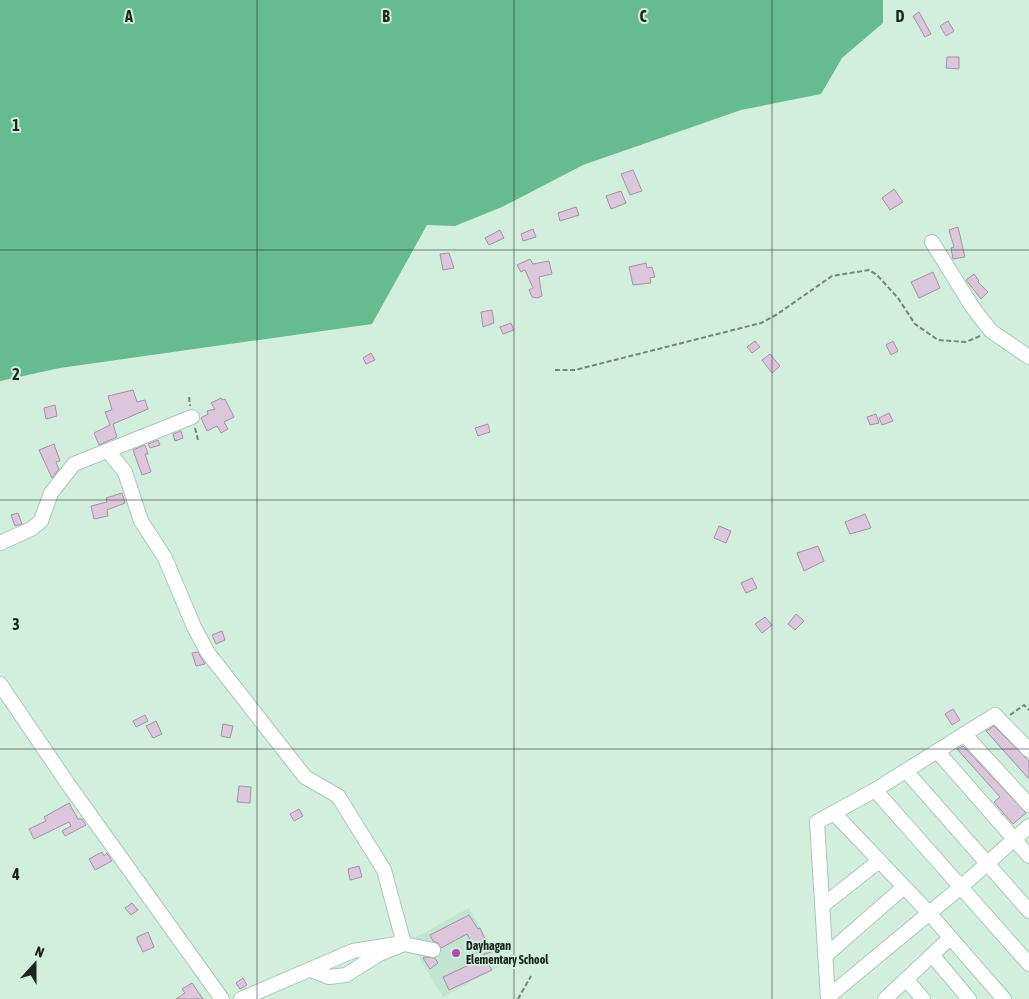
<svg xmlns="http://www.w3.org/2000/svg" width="1029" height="999" font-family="'Asap Condensed',sans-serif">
  <rect width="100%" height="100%" fill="#d2efde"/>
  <path fill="#c1e5d0" d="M469,908L502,965L443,997L409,941Z"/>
  <path fill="#66bb8f" d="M0,0H883V23L842,58L821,94L741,110L583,165L502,207L455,226L427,225L372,324L60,368L0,381Z"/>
  <path fill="#dcc6db" stroke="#a691a5" d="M919,12L931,34L925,37L913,16Z
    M948,21L954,31L946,36L940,26Z
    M947,57H959V69L946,68Z
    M633,170L642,191L630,195L621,174Z
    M894,189L903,202L890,210L882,198Z
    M621,191L626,203L611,209L606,196Z
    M576,207L579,215L560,221L558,213Z
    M958,227L965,257L953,259L951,248L954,247L949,230Z
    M533,229L536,237L523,241L521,234Z
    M500,230L504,238L489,245L485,238Z
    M449,253L454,268L443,270L440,254Z
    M530,259L533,264L549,261L552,274L539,277L542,296L537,298L532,297L529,290L533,288L525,270L521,272L517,265Z
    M646,263L647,268L652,267L655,277L650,278L651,283L633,285L629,267Z
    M933,272L940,288L919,298L911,282Z
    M974,274L979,281L978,282L988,292L981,299L966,280Z
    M492,310L494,323L483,327L481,312Z
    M511,323L514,330L503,334L500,327Z
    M755,341L760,347L752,353L747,347Z
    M893,341L898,351L891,355L886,345Z
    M371,353L375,360L366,364L363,358Z
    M770,354L780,366L772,373L762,360Z
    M133,390L137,402L145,400L148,409L113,424L117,437L99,445L94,433L110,425L105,412L112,410L108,396Z
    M221,398L222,400L225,399L234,417L224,422L228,429L221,433L217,426L207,431L201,418L208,414L207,411L215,409L211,403Z
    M55,405L57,416L46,419L44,408Z
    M889,413L893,421L882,425L879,418Z
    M876,414L879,423L870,425L867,417Z
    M488,424L490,432L478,436L475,428Z
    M181,431L183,438L175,441L173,434Z
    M158,440L160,445L150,448L148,444Z
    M54,444L60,461L56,462L59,469L52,478L39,450Z
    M145,445L148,454H145L151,472L142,475L133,450Z
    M122,493L125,503L107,510L108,516L94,519L91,506L107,502L106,498Z
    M18,513L22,524L15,526L11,515Z
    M865,514L871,528L850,534L845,522Z
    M719,526L731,531L726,543L714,538Z
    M818,546L824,561L804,571L797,553Z
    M752,578L757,588L746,593L741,583Z
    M796,614L804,621L795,630L788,624Z
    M765,617L772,625L762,633L755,624Z
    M222,631L225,640L216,644L212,635Z
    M198,652L205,664L196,666L192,653Z
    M953,709L960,720L952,725L945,714Z
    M145,715L148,721L136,727L133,721Z
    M156,721L162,734L153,738L146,726Z
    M223,724L233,726L230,738L221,736Z
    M994,726L1029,761V779L986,731Z
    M963,746L1026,813L1013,824L994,802L1000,797L957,749Z
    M239,786L251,787L250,803L237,802Z
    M69,803L78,819H82L86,825L65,836L62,831L71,826L69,822L34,839L29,829L46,821L44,817Z
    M299,809L303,816L294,821L290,814Z
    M102,852L104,856L107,853L112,861L95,870L89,859Z
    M359,866L362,877L350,880L348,869Z
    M132,903L138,910L131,915L125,908Z
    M469,915L478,929L480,928L491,952L479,956L467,934L441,948L438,943L433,941L430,935Z
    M148,932L154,947L143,952L137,940V937Z
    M424,957L435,958L438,963L430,969L423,958Z
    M484,958L492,970L449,990L443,977Z
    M243,978L247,985L240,989L236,983Z
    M192,983L203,999H176L185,993L182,989Z"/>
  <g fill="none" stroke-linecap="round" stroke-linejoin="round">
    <defs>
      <path id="minor" d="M932,242L973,308L991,331L1029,357
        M108,451L125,472L141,521L165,558L194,627L208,653L305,777L338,796L384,870L404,944
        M0,543L31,529L41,521L51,493L74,464L192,417
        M0,684L68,784L222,999
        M964,734L1029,805
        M937,751L1029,856
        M906,771L1029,911
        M875,790L1029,964
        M834,813L929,913L1004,999
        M822,906L879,861
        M932,955L969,999
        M825,956L904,887
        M311,970L329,977L346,975L379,954L404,944L433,950
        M906,979L923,999
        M828,997L962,886L1029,826
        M241,999L353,951L403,943
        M828,999L817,822L875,790L995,715L1029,750
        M885,999L950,938"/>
    </defs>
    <use href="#minor" stroke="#abc7b7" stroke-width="16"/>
    <path stroke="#72857a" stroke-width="2" stroke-dasharray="5 2.5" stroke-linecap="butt" d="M555,370H575L761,323L776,315L832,276L869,270L877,275L898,298L915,324L938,340L966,342L980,336
      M189,397L190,406
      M195,428L198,440
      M1010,715L1024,705L1029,710
      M518,999L531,976"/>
    <use href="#minor" stroke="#fff" stroke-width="14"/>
  </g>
  <path fill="none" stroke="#1a251f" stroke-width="1" stroke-opacity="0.55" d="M257,0V999M514,0V999M772,0V999M0,250H1029M0,500H1029M0,749H1029"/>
  <circle fill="#b14cb2" stroke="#d2efde" stroke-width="2" cx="456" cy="953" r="5"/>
  <g text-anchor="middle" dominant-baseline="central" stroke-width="4" stroke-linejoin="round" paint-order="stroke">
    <g font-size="12" font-weight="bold" fill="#1a251f" stroke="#d2efde" text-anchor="start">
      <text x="466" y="946">Dayhagan<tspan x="466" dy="14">Elementary School</tspan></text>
    </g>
  </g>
  <g font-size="16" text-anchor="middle" font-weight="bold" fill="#1a251f" stroke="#d2efde" stroke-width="4" stroke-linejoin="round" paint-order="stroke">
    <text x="129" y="22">A</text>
    <text x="386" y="22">B</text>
    <text x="643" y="22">C</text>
    <text x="900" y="22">D</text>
    <text x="16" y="131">1</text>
    <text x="16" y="380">2</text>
    <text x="16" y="630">3</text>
    <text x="16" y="880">4</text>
  </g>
  <g transform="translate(35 964) rotate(21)" stroke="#d2efde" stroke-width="4" paint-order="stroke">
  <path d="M0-4L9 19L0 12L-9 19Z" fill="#1a251f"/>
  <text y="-8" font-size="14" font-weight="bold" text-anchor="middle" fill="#1a251f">N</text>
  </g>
</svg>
